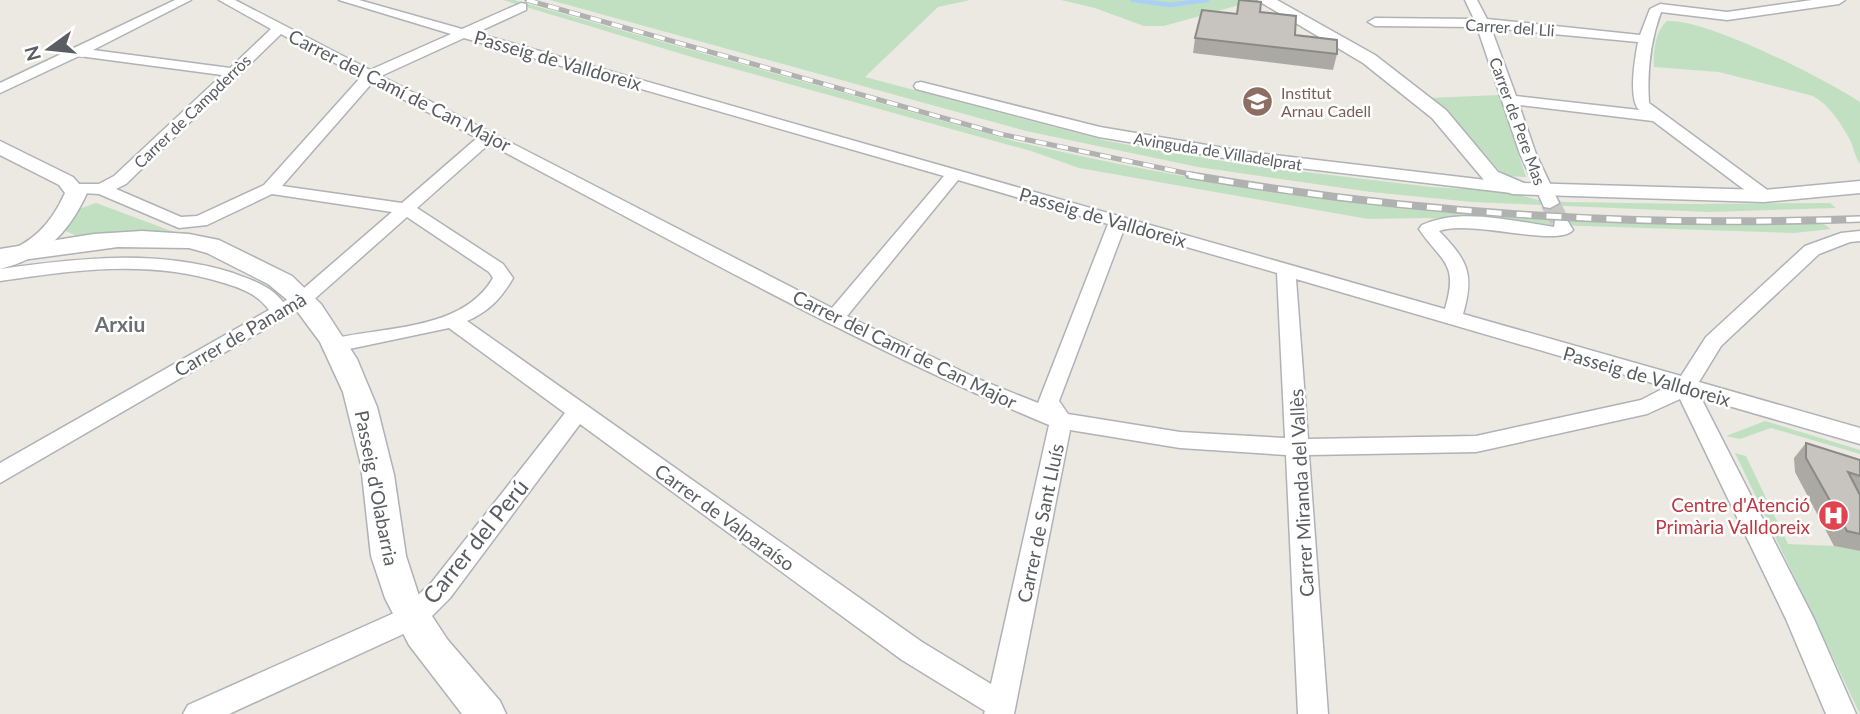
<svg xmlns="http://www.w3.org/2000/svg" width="1860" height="714" font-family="Lato,sans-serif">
  <rect width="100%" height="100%" fill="#ebe9e2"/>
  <path fill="#c1e0c2" d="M503,0H514L1014,141C1279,204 1549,230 1822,223L1831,229L1794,233L1554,225L1425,218L1368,219L1079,168L1031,151L695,58Z
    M550,0H970L938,7L865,77L1107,141L1246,165L1431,187L1503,191L1539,200L1567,202L1691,204L1830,203L1836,208L1709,212L1472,202L1371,192L1198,167L1026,131Z
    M1061,0H1257L1164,26H1144L1095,8Z
    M1667,21C1706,18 1825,79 1860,102V164C1854,155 1854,147 1849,138C1840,122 1829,105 1813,96L1719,72L1654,67C1653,52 1655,31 1667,21Z
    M1499,95L1526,177L1507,176L1499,170L1452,117L1429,98Z
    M96,203L174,232L77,236L63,230L73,211Z
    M1765,421L1860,450V454L1771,428L1740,439L1726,436Z
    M1735,453L1746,456L1788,544L1834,546L1860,551V714Z"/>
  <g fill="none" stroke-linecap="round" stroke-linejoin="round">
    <path stroke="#aad1f3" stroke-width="4.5" d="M1133,0L1170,5L1207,0"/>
    <path stroke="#c7c6c2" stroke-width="19" stroke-dasharray="19 10" stroke-linecap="butt" d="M1550,203L1561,224"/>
    <defs>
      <path id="minor" d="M175,0H191L93,50L230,68L271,29L219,0H235L370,70L451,34L339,0H359L462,29L521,3L526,4V10L476,33L1445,309C1459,262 1442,263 1419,229L1422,225C1461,207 1512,221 1554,227L1555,220H1567L1573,230C1558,248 1470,219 1439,231C1467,260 1475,273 1463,314L1681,376L1706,337L1805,246L1841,233L1860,231V241L1850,242L1819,254L1721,346L1699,382L1860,428V444L1701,398L1814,619L1856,714H1826L1786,619L1680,399L1647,414L1476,452L1309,455L1328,714H1298L1286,455L1180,448L1070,430L1014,714H984L985,711L902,660L580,424L450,598L423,625L229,714H183L188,705L403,609L432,582L565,413L449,328L335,352L328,350L325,345L328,340C381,326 462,332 493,278L489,272L407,217L310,303L0,483V463L269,310C259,295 241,288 224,283C150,259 75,270 0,281V269C79,258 156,249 233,273C252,280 271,286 283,302L296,295L392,212L272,194L207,225L179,228L99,194L66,192L63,188L66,184H99L114,176L222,75L79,56L0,93V83ZM281,34L361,77L264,185L197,216L181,217L116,189L126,184ZM464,38L944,176L832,308L381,76ZM372,83L477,138L402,203L282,186ZM489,144C674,241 856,345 1049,425L991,684L922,642L467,321C489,311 501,299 513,278L503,264L417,208ZM958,180L1108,224L1038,403L978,379L847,316ZM1124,229L1277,273L1285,438L1180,432L1068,414L1059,401ZM1296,279L1666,387L1641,400L1476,436L1308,439Z
        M1465,0H1477L1487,19L1640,35L1650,9L1660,4L1727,12L1812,0H1845L1839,4L1727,20L1661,12C1650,42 1647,72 1649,103L1770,192L1773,196L1770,200H1758L1653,121L1519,105L1536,154L1559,203L1550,208L1544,207L1520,154L1477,27L1375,26L1368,22L1375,18L1474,19ZM1491,28L1638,42C1635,58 1628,98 1639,110L1516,96Z
        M921,82L1100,127L1248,152L1520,184L1529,189L1520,194L1248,162L1099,137L916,89L914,86L916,83Z"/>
      <path id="tertiary" d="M1257,0H1277L1375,55L1446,110L1498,172L1524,183L1764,190L1860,181V193L1764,202L1512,194L1484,180L1432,118L1363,63Z
        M0,141L73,177L87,193C68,234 44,258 0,269V254C32,244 51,224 65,193L59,185L0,155Z"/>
      <path id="secondary" d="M142,231L189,234L219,240L292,276L321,304L357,359L377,407L394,475L406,556L419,596L447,639L500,701L506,714H462L409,645L385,598L371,556L361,465L343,392L320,342L291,303L268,284L207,253L189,248L118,247L0,263V249L94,234Z"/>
    </defs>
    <use href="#minor" stroke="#afb2b6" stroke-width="3"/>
    <use href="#tertiary" stroke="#afb2b6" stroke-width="3"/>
    <use href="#secondary" stroke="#afb1b6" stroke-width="3"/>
    <use href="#minor" fill="#fff" fill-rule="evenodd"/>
    <use href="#tertiary" fill="#fff" fill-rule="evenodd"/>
    <use href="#secondary" fill="#fff" fill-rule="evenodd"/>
    <defs>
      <path id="rail-far1" d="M527,0L1000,134L1199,176"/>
      <path id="rail" d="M1189,175C1415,214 1631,227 1860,219"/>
    </defs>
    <use href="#rail-far1" stroke="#b0b1b1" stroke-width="5"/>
    <use href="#rail" stroke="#b0b1b1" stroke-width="8"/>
    <use href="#rail-far1" stroke="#fff" stroke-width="3.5" stroke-dasharray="11" stroke-linecap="butt"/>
    <use href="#rail" stroke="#fff" stroke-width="5" stroke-dasharray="15" stroke-linecap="butt"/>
  </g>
  <path fill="#aba9a4" d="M1260,12L1295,35L1337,54L1333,70L1193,53L1195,38L1237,14Z
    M1806,443L1860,460V551L1834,546L1795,472L1794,458Z"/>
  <path fill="#c7c4bf" stroke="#8b8986" stroke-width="2" d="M1239,0L1261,2L1260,12L1296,16L1295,35L1337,40V54L1195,38L1202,10L1237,14Z
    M1806,443L1860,460V476L1848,472L1860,495V534L1847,531L1806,458Z"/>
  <defs>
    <symbol id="school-disc" viewBox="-11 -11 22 22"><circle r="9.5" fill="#8d6e63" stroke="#fff"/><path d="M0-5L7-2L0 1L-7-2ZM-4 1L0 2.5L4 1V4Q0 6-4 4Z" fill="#fff"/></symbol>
    <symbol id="hospital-disc" viewBox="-11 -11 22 22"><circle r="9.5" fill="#e0444e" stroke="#fff"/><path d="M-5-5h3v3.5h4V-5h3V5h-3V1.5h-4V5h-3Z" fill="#fff"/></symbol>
  </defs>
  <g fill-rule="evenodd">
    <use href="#school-disc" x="1240" y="84" width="35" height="35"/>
    <use href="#hospital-disc" x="1816" y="498" width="35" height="35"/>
  </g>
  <g text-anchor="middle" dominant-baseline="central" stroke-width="5" stroke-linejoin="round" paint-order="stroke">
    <g font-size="16" fill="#5a5d61" stroke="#fff">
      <text transform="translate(1510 27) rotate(4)">Carrer del Lli</text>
      <text transform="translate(192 111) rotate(-44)">Carrer de Campderròs</text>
      <text transform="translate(1518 121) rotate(70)">Carrer de Pere Mas</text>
      <text transform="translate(1218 151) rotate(9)">Avinguda de Villadelprat</text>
    </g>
    <g font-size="16" fill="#785e54" stroke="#fff" text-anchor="start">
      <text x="1281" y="92">Institut<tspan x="1281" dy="18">Arnau Cadell</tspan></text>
    </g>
    <g font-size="19" fill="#5a5d61" stroke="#fff">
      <text transform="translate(558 60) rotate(16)">Passeig de Valldoreix</text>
      <text transform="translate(400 90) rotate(27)">Carrer del Camí de Can Major</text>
      <text transform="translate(1103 217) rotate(16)">Passeig de Valldoreix</text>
      <text transform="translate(240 334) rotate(-30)">Carrer de Panamà</text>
      <text transform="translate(905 349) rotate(26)">Carrer del Camí de Can Major</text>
      <text transform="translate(1647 376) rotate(16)">Passeig de Valldoreix</text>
      <text transform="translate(377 488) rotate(79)">Passeig d'Olabarria</text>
      <text transform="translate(1301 493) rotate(-93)">Carrer Miranda del Vallès</text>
      <text transform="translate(725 517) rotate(36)">Carrer de Valparaíso</text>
      <text transform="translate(1040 523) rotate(-78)">Carrer de Sant Lluís</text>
    </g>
    <g font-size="19" fill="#be3a42" stroke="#fff" text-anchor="end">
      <text x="1810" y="504">Centre d'Atenció<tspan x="1810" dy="22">Primària Valldoreix</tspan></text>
    </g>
    <g font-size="21" font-weight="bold" fill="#6c6f73" stroke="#fff">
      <text x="120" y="323">Arxiu</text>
    </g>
    <g font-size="23" fill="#5a5d61" stroke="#fff">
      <text transform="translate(475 541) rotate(-51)">Carrer del Perú</text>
    </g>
  </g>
  <g transform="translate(49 49) rotate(255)" stroke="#ffffff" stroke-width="5" paint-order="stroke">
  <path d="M0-5L12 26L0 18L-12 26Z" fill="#5a5d61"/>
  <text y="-10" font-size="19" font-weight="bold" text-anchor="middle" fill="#5a5d61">N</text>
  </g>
</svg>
